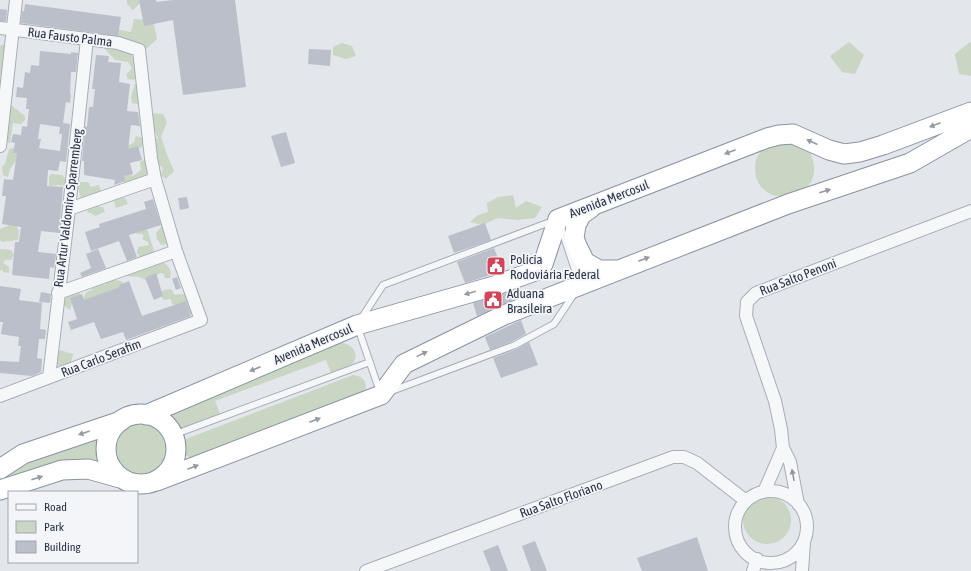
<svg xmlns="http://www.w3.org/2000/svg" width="971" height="571" font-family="'Asap Condensed',sans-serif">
  <rect width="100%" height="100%" fill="#e3e6eb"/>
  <path fill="#c8d6c3" d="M127,0H143L133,10L127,4Z
    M134,19L147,20L154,25L157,39L144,51L102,35L104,27L131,32Z
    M849,42L864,55L855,74L842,72L830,56Z
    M970,42H971V76L959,74L955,54Z
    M342,43L352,46L356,56L346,59L333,55V47Z
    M3,44L9,55L3,77L0,75V46Z
    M115,45C133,51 136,55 140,73L134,80L128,79L126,75L132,68L128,62L115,60L103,47Z
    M135,84H141L143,102L137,104L132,103L131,96Z
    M11,105L25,116V120L21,124L13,123L10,143L7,142L5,137L7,111Z
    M148,113L163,114L167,122L161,137L168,157L174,171L166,179L161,175L163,168L158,164L155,140L158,138L155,132L152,131Z
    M136,136L143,138L145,142L141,148L129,151L126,147L127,144L130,145L134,142Z
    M782,139C788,141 802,145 807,149C811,152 813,160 814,165C818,204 755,209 755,168C755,151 768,145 782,139Z
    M17,147L22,162L16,161L10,169L8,177L3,175L2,167L5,164L9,149Z
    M148,158L150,170L140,181L127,187L121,178L129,174L133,176L141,170L140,162Z
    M51,174L62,175L70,185L65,189L64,186C59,184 55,186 49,186V177Z
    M77,182H88L91,187L99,185L101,191L81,199Z
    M513,195L516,208L526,201L542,207L535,218L518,220L498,218L482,225L470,222L478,215L488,212L487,203L498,197Z
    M116,197C124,197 126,197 128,204L116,208L114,201Z
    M93,205L103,207L105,212L95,216L91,213L87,212L89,207Z
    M15,223L19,231L18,240L2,242L0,240V229Z
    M162,226L167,229L170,244L161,245L157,239L156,233Z
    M147,229L155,254L142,259L137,253L138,247L149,245L148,242L142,239L144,236L142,234H137L135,230Z
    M1,249L11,250L14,255L11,260H5L3,263L9,267V273L3,272L2,269L0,271V250Z
    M159,259C167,265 173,269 170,278H165L164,274L161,273L146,280L139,277L127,276L130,271L138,272L142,267L148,268L150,263Z
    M107,280H116L123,282L121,289L83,302C84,295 85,292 92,290V283L100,282L105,285Z
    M171,289L175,295L181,294L191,296L195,312L193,315L172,304L171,299L164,300L162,298L161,292L164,290Z
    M72,292H79L80,295L73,299L70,310L62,304L63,296Z
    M340,343C351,342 361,354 352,364C348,369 337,370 331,373L326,360L215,401L220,414C212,417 185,431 178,428C174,425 171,419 164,415L166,409Z
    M60,350L73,354L71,363L63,367L54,364Z
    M353,375C363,376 368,382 365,392L191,458C182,454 180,446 186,439Z
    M111 449a29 29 0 1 1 58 0a29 29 0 1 1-58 0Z
    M100,437L97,448V462L0,488V474L12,467Z
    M743 520a24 24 0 1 1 48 0a24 24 0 1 1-48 0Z"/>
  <path fill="#babfca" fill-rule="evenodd" d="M139,0H156V2L173,0H235L246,87L183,95L173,20L144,26Z
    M25,4L121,17L118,36L21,23L22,11H24Z
    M0,9L7,10L6,21H0Z
    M309,49L331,50L330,66L308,64Z
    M40,51L71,54V52L78,53L76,72H71L70,94H71L70,103L66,102L63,123L70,124L66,162L60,161L58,171L48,170L47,186L63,187L59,233L41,231L38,252L56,254L54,268L50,267L49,279L12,275L15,242H19L21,227L2,224L6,196H2L4,179L13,180L17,153H13L15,143L11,142L13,134L21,135L22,126L27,127L29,109H26L27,98L16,97L17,87L23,88L25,72L30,73L31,65L39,66ZM40,124L60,127L59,134H62L60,151L39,148L41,139H38Z
    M96,55L109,56L108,62L121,63L119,82L130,84L127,111L138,112L140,126L131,125L128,149L138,146L142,160L130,163L133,174L124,176L125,181L114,185L115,180L84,175V161H82L85,126L87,127L89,107H93L95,89H92Z
    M286,132L295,163L281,167L271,136Z
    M187,197L189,208L180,210L178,198Z
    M153,199L161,225L129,235L137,257L127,261L119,241L91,251L85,232L100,227L99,224L146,209L144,202Z
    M485,223L491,240L454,253L448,236Z
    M494,248L503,271L465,283L457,262Z
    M98,249L106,268L82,277L80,273L91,268L86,254Z
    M156,273L163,296L154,300L145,278Z
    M177,277L181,288L176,290L172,279Z
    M129,281L142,316L186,301L191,316L126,340L123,332L101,339L94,322L71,330L68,322L77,319L70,298L82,294L84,300L120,287L119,285Z
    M0,286L21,289L19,300L42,303L40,329L46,330L45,339H39L37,358L42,359L41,372L32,376L0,373V361L19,362L21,346H18L19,337L1,334L3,322H0Z
    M41,292L51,294L50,303L39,302Z
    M510,292L513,300L477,316L473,303Z
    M521,320L526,334L513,341L490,350L485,337Z
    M529,342L538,365L501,378L493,358L517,349Z
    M697,537L708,571H642L637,558Z
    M535,541L547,571H531L522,546Z
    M498,545L508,571H491L483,551Z"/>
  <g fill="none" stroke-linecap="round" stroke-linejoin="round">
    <defs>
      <path id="service" d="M558,219L580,285L554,324L515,345L381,395L357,325L383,285Z
        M173,435L370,362"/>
      <path id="minor" d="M0,28L118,43L139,50L151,158L155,179L176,251L201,320L0,396
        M0,146L16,0
        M69,209L155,179
        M58,293L176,251
        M49,377L69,209L87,39
        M735 527a36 36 0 1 1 72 0a36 36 0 1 1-72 0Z
        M764,492L783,448
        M798,504L790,462L783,448L781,429L775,401L746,316L747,302L756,293L971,211
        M366,571L673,457H684L697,463L746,501
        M753,571L757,559
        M802,571L804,542"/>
      <path id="trunk" d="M591,208L581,215L576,225L574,238L577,246L585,262L599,270H616
        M106 449a35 35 0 1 1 70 0a35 35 0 1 1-70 0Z
        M146,415L357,325L494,286L535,271L543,264L558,219L767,138L779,135L793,134L829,150L844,154L860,152L883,145L971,112
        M0,469L23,454L121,421
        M157,481L381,395L404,364L504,315L788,204L910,163L971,128
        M0,490L62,470L88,469L120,478"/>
    </defs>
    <use href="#service" stroke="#a8adb6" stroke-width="8"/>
    <use href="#minor" stroke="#a8adb6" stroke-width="14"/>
    <use href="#trunk" stroke="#8993a3" stroke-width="21"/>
    <use href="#service" stroke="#f6f7f9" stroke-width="6"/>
    <use href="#minor" stroke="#f6f7f9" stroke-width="12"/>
    <use href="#trunk" stroke="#fff" stroke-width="19"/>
  </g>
  <defs><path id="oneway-solid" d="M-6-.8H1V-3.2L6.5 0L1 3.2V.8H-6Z"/></defs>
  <g fill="#9499a2">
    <use href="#oneway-solid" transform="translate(935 125) rotate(159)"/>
    <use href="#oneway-solid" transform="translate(812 142) rotate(-156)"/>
    <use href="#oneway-solid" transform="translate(730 152) rotate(159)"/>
    <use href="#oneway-solid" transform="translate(825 191) rotate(-18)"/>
    <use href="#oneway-solid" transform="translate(644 259) rotate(-21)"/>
    <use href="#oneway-solid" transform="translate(470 293) rotate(164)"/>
    <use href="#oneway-solid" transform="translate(422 354) rotate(-26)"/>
    <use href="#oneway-solid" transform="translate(255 369) rotate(157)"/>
    <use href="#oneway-solid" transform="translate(315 420) rotate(-21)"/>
    <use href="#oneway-solid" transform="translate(84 433) rotate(161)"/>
    <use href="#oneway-solid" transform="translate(193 467) rotate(-21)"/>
    <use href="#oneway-solid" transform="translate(37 478) rotate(-18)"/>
  </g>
  <use fill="#90959f" href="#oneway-solid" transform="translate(793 475) rotate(-101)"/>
  <defs>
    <symbol id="civic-square" viewBox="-11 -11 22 22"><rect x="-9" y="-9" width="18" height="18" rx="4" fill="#d44459" stroke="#f3f5f8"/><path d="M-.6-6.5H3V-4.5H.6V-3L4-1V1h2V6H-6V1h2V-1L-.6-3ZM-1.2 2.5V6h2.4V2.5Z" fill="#fff"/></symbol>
  </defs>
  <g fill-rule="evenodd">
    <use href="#civic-square" x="485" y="255" width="22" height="22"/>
    <use href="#civic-square" x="482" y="289" width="22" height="22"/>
  </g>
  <g text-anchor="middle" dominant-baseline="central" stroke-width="3.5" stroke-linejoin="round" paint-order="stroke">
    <g font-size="13" fill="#2a3345" stroke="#f3f5f8">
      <text transform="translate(70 37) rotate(7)">Rua Fausto Palma</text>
      <text transform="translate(609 199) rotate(-21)">Avenida Mercosul</text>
      <text transform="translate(68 208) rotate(-83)">Rua Artur Valdomiro Sparremberg</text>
      <text transform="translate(798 277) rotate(-21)">Rua Salto Penoni</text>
      <text transform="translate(313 344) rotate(-23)">Avenida Mercosul</text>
      <text transform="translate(101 358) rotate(-21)">Rua Carlo Serafim</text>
      <text transform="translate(561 499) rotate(-20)">Rua Salto Floriano</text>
    </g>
    <g font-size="13" fill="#2a3345" stroke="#f3f5f8" text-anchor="start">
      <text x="510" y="259">Polícia<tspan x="510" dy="15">Rodoviária Federal</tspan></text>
      <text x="507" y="293">Aduana<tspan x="507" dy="15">Brasileira</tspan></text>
    </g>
  </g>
  <rect x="8" y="491" width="130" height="72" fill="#f3f5f8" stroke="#a3a7b0"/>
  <rect x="16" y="504" width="20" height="6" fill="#f6f7f9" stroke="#a3a7b0"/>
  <text x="44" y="511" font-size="12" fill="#2a3345">Road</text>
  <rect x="16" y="521" width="20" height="12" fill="#c8d6c3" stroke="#a3a7b0"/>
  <text x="44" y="531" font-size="12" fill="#2a3345">Park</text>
  <rect x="16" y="541" width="20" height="12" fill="#babfca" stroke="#a3a7b0"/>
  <text x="44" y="551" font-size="12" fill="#2a3345">Building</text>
</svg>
